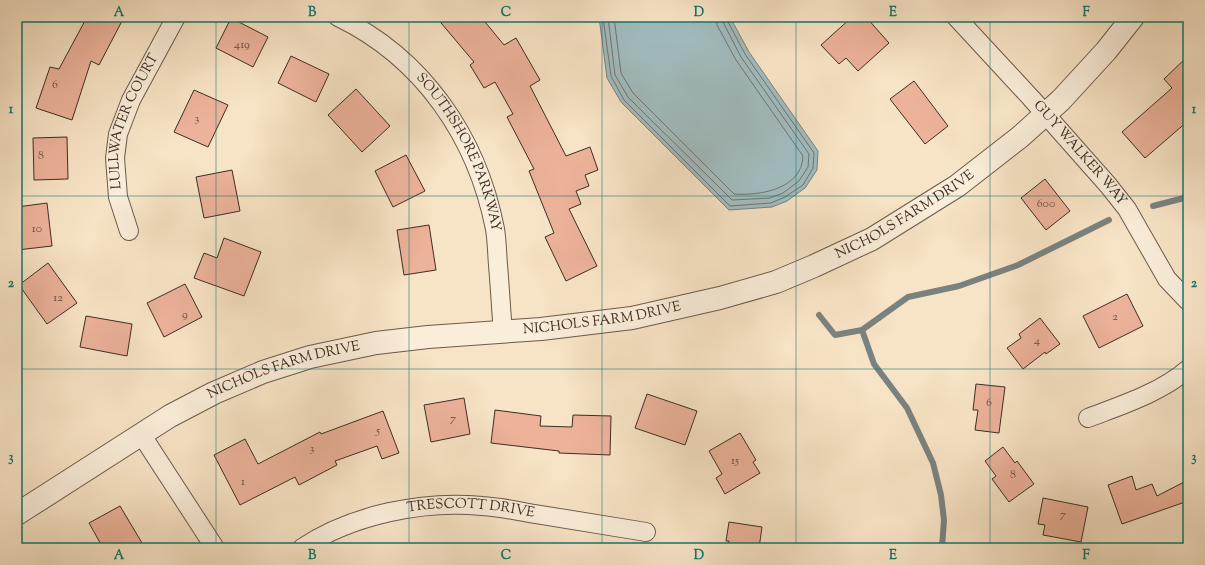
<svg xmlns="http://www.w3.org/2000/svg" width="1205" height="565" font-family="'Sorts Mill Goudy',serif">
  <rect width="100%" height="100%" fill="#f7e3c5"/>
  <filter id="stains"><feTurbulence type="fractalNoise" baseFrequency=".005" numOctaves="4"/><feColorMatrix values="0 0 0 0 .2 0 0 0 0 .09 0 0 0 0 .02 0 0 0 .5 -.17"/></filter>
  <radialGradient id="worn" r=".72"><stop offset=".6" stop-color="#630" stop-opacity="0"/><stop offset="1" stop-color="#630" stop-opacity=".3"/></radialGradient>
  <path fill="#a1bbbe" stroke="#7a8280" d="M599,17H730L749,52L818,151L817,170L805,188L787,201L772,207L729,210L621,102L607,78Z"/>
  <g fill="none" stroke-linecap="round" stroke-linejoin="round">
    <path stroke="#707471" stroke-width="1" d="M603,17L611,76L624,100L730,206L771,203L785,197L803,185L813,168L814,153L745,54L727,20V17
      M608,17L615,75L628,97L732,200L770,198L783,193L799,181L808,167L809,154L741,57L723,22L722,17
      M614,17L621,73L633,93L734,194C760,196 802,189 803,156L736,60L717,25L716,17"/>
    <path stroke="#7a8280" stroke-width="6" d="M1153,206L1188,197
      M819,315L835,335L862,330L874,364L907,408L933,463L941,495L944,520L942,548
      M862,330L908,297L959,286L1018,265L1109,220"/>
  </g>
  <path fill="#ecb29a" stroke="#3f2c24" d="M87,17H114L122,21L99,65L91,61L72,120L36,108L50,67L59,69Z
    M436,17H481L504,45L516,38L540,80L530,86L566,156L590,147L598,170L585,175L589,186L576,191L581,204L569,209L597,266L566,281L545,237L554,233L529,171L534,169L507,117L513,114L495,82L484,88L470,65L474,62Z
    M852,17H866L889,43L858,71L846,58L839,64L821,45Z
    M231,18L268,37L253,67L216,48Z
    M291,56L329,74L316,102L278,83Z
    M1188,56V121L1145,158L1122,132L1172,88L1164,79Z
    M914,81L948,126L925,144L890,99Z
    M356,89L390,126L362,152L328,115Z
    M194,90L228,105L208,147L174,132Z
    M67,137L68,179L34,180L33,138Z
    M406,155L425,191L393,207L375,171Z
    M232,170L240,211L204,218L196,177Z
    M1045,179L1070,211L1046,230L1021,198Z
    M47,203L52,246L17,250V207Z
    M429,225L436,270L404,275L397,230Z
    M224,238L261,252L244,296L194,278L204,253L217,258Z
    M48,263L77,303L47,324L19,285Z
    M185,284L202,317L164,337L147,303Z
    M1127,294L1143,326L1099,348L1083,316Z
    M86,316L132,324L127,356L80,347Z
    M1040,318L1060,344L1046,354L1045,352L1023,369L1007,348L1021,338L1019,334Z
    M976,384L1005,387L999,433L975,430L978,410H973Z
    M647,394L697,411L685,445L635,428Z
    M464,398L470,434L431,442L424,405Z
    M495,410L541,416L540,426L572,427L573,415L611,416L610,455L559,453V451L491,443Z
    M383,411L399,453L382,459L377,446L335,461L337,465L299,485L295,477L240,505L214,455L245,439L258,464L320,432L321,434Z
    M740,433L756,460L753,462L760,473L725,494L716,478L722,474L709,451Z
    M1003,447L1015,463L1017,461L1034,484L1009,502L992,479L996,476L985,461Z
    M1132,476L1136,490L1152,484L1157,496L1188,480V501L1122,524L1108,485Z
    M1043,498L1088,507L1081,542L1043,535L1045,525L1038,524Z
    M120,506L145,548H103L89,523Z
    M729,522L762,527L759,548H728L729,541H726Z"/>
  <g fill="none" stroke-linecap="round" stroke-linejoin="round">
    <defs>
      <g id="minor">
        <path id="s1" d="M338,17C423,58 477,137 495,229C497,241 497,253 498,265C500,288 501,310 503,332"/>
        <path id="s2" d="M956,17L1031,98L1108,185L1127,209L1167,279L1188,301"/>
        <path id="s3" d="M129,231L118,197L115,158L118,134L131,100L176,17"/>
        <path d="M1088,418C1122,405 1160,393 1188,369"/>
        <path d="M141,434L215,548"/>
        <path id="s4" d="M302,548C351,515 423,500 482,506C500,507 518,511 535,514C572,520 609,526 646,532"/>
      </g>
      <g id="tertiary">
        <path id="s5" d="M17,514L170,416L214,393L263,372L310,357L376,343L428,337L541,329L632,318L720,298L776,282L814,266L872,239L957,186L1020,137L1061,100L1106,51L1133,17"/>
      </g>
    </defs>
    <use href="#minor" stroke="#6d5a4c" stroke-width="20"/>
    <use href="#tertiary" stroke="#6d5a4c" stroke-width="24"/>
    <use href="#minor" stroke="#faedd9" stroke-width="18"/>
    <use href="#tertiary" stroke="#faedd9" stroke-width="22"/>
  </g>
  <path fill="none" stroke="#0f766e" stroke-width="1" stroke-opacity="0.55" d="M216,17V548M409,17V548M602,17V548M796,17V548M990,17V548M17,196H1188M17,369H1188"/>
  <g text-anchor="middle" dominant-baseline="central" stroke-width="3" stroke-linejoin="round" paint-order="stroke">
    <g font-size="12" fill="#6a4e42">
      <text x="242" y="45">419</text>
      <text x="55" y="85">6</text>
      <text x="197" y="119">3</text>
      <text x="41" y="156">8</text>
      <text x="1046" y="204">600</text>
      <text x="37" y="229">10</text>
      <text x="58" y="298">12</text>
      <text x="185" y="315">9</text>
      <text x="1115" y="317">2</text>
      <text x="1037" y="341">4</text>
      <text x="989" y="403">6</text>
      <text x="453" y="419">7</text>
      <text x="378" y="431">5</text>
      <text x="312" y="449">3</text>
      <text x="735" y="461">15</text>
      <text x="1013" y="475">8</text>
      <text x="243" y="482">1</text>
      <text x="1063" y="515">7</text>
    </g>
    <g font-size="14" fill="#3f2c24" stroke="#faedd9">
      <text stroke="none"><textPath href="#s3" startOffset="115">LULLWATER COURT</textPath></text>
      <text stroke="none"><textPath href="#s2" startOffset="184">GUY WALKER WAY</textPath></text>
      <text stroke="none"><textPath href="#s1" startOffset="188">SOUTHSHORE PARKWAY</textPath></text>
      <text stroke="none"><textPath href="#s5" startOffset="953">NICHOLS FARM DRIVE</textPath></text>
      <text stroke="none"><textPath href="#s5" startOffset="629">NICHOLS FARM DRIVE</textPath></text>
      <text stroke="none"><textPath href="#s5" startOffset="305">NICHOLS FARM DRIVE</textPath></text>
      <text stroke="none"><textPath href="#s4" startOffset="177">TRESCOTT DRIVE</textPath></text>
    </g>
  </g>
  <rect width="1205" height="565" fill="none" stroke="#f7e3c5" stroke-width="44"/>
  <rect x="22" y="22" width="1161" height="521" fill="none" stroke="#0f766e" stroke-width="1.5"/>
  <g font-size="13" text-anchor="middle" font-weight="bold" fill="#0f766e">
    <text x="119" y="16">A</text>
    <text x="312" y="16">B</text>
    <text x="506" y="16">C</text>
    <text x="699" y="16">D</text>
    <text x="893" y="16">E</text>
    <text x="1086" y="16">F</text>
    <text x="11" y="113">1</text>
    <text x="1194" y="113">1</text>
    <text x="11" y="287">2</text>
    <text x="1194" y="287">2</text>
    <text x="11" y="461">3</text>
    <text x="1194" y="461">3</text>
    <text x="119" y="559">A</text>
    <text x="312" y="559">B</text>
    <text x="506" y="559">C</text>
    <text x="699" y="559">D</text>
    <text x="893" y="559">E</text>
    <text x="1086" y="559">F</text>
  </g>
  <rect width="100%" height="100%" filter="url(#stains)"/>
  <rect width="100%" height="100%" fill="url(#worn)"/>
</svg>
